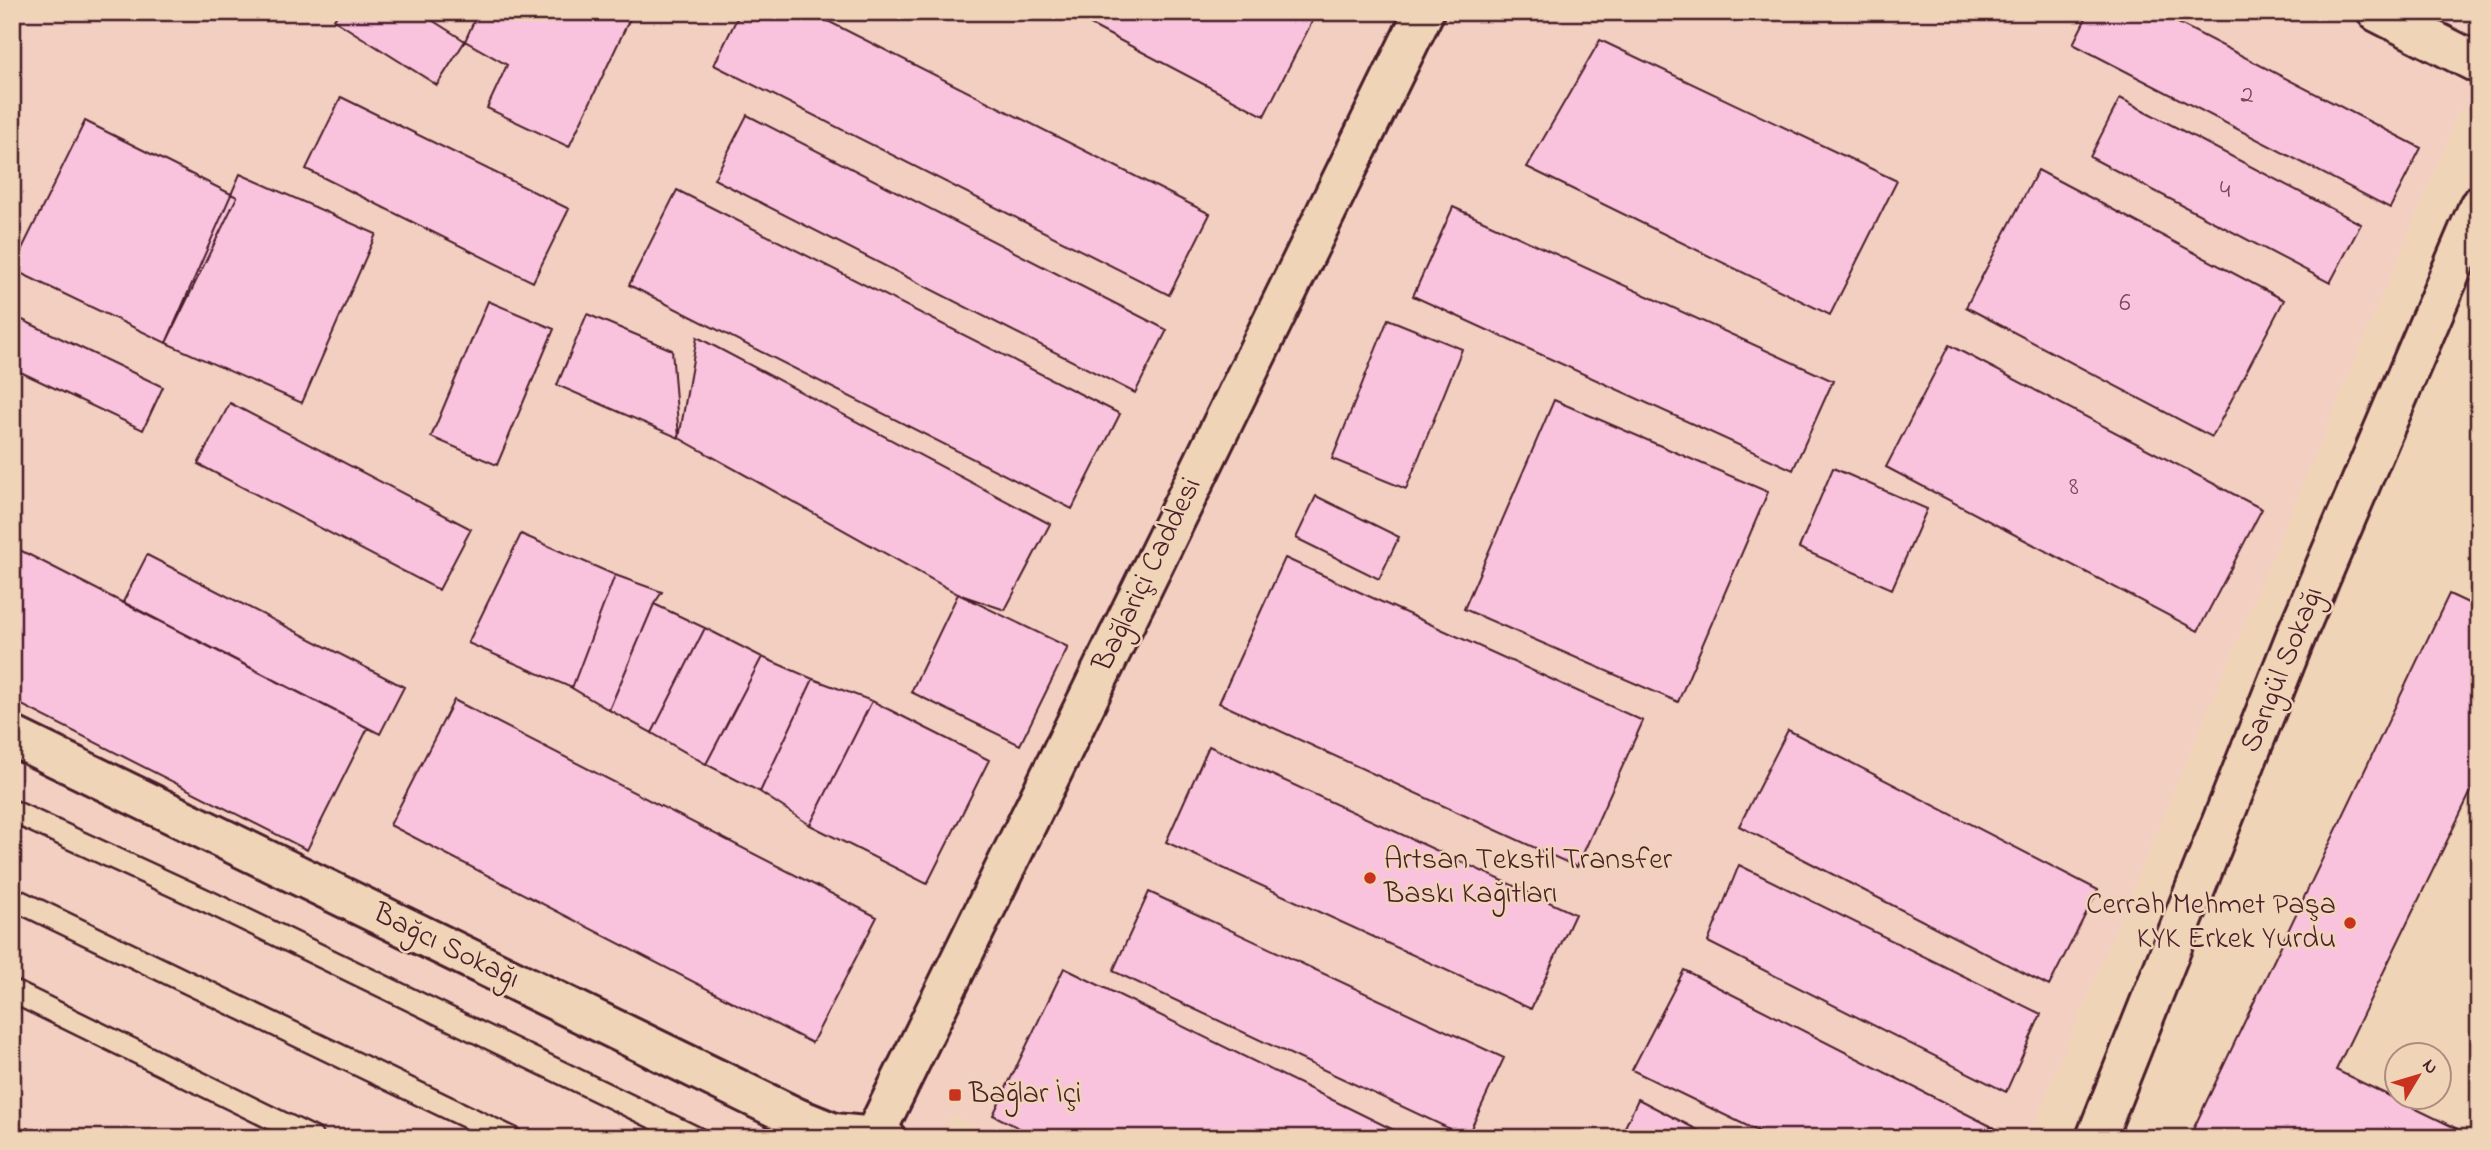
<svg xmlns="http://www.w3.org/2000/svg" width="2491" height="1150" font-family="'Indie Flower',sans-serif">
  <rect width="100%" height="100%" fill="#f0d4b7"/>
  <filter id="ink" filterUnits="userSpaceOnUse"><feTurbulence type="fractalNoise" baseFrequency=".0143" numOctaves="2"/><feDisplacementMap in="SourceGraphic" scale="14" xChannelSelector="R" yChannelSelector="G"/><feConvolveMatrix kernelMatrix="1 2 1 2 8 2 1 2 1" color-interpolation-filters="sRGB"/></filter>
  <g filter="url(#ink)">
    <path fill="#f3cfc2" d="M12,12H2479V114L2461,108L2028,1138H998L952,1115L941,1138H12Z"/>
    <path fill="#fac3dd" stroke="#4a1f2b" stroke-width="2" d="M339,12H419L465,41L437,85L334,20Z
      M478,12H633L569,147L487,108L507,65L465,41Z
      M740,12H810L1210,214L1169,295L714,65Z
      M1066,12H1317L1264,116Z
      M2089,12H2157L2421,148L2390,208L2073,44Z
      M1600,40L1897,181L1830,315L1527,167Z
      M341,97L569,209L533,282L306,169Z
      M2120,98L2361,224L2330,283L2090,157Z
      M747,115L1167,330L1135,393L714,179Z
      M85,121L237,197L166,343L12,269Z
      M2038,170L2284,300L2212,437L1966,307Z
      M240,174L376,234L302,403L166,343Z
      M677,190L1120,414L1072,509L629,285Z
      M1453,207L1833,381L1793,470L1413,296Z
      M488,301L554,329L497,465L431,437Z
      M587,314L672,350L679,438L557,385Z
      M12,315L163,387L143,430L12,368Z
      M1388,319L1462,349L1406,489L1332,459Z
      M697,337L1050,524L1005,610L958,594L679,438Z
      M1949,345L2262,509L2198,631L1886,467Z
      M1554,400L1768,492L1678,702L1464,609Z
      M230,403L471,529L439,590L198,464Z
      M1833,468L1927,509L1892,589L1799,548Z
      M1316,496L1399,537L1379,579L1296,538Z
      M521,534L615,575L572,688L468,643Z
      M12,546L368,728L307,850L12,700Z
      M147,555L404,687L380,734L123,602Z
      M1285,558L1643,721L1577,867L1219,703Z
      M615,575L662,592L654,604L609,710L572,688Z
      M958,594L1068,647L1020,745L911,692Z
      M2449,594L2479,608V775L2336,1070L2476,1138H2189Z
      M654,604L705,628L652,733L609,710Z
      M705,628L762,657L706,764L652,733Z
      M762,657L813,679L760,792L706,764Z
      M813,679L872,701L810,825L760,792Z
      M454,700L877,917L812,1043L390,825Z
      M872,701L989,760L927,884L810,825Z
      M1788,730L2098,890L2049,986L1739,826Z
      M1209,746L1575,914L1531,1009L1166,842Z
      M1739,865L2041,1014L2006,1092L1708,942Z
      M1149,892L1504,1058L1467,1137L1113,971Z
      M1064,968L1410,1138H1039L993,1115Z
      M1684,970L2008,1135L2006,1138H1772L1632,1070Z
      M1638,1099L1713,1138H1620Z
      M27,1128L46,1138H22Z"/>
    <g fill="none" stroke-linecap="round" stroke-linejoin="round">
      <defs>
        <path id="service" d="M12,811L209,902L696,1138
          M12,898L511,1138
          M12,991L312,1138"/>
        <path id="minor" d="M12,736L797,1118L834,1133L886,1138
          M2096,1138L2297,633L2479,206"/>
        <path id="tertiary" d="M2377,12L2479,64"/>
        <path id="secondary" d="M873,1138L1424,12"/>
      </defs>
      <use href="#service" stroke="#4a1f2b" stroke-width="26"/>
      <use href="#minor" stroke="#4a1f2b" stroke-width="44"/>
      <use href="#tertiary" stroke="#4a1f2b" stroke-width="44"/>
      <use href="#secondary" stroke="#4a1f2b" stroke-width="44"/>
      <use href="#service" stroke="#f0d4b7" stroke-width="21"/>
      <use href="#minor" stroke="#f0d4b7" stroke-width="38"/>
      <use href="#tertiary" stroke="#f0d4b7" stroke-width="38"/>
      <use href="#secondary" stroke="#f0d4b7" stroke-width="38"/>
    </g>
  </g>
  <g fill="#c8321e" stroke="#f0d4b7" stroke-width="2.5">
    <circle cx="1370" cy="878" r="7"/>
    <circle cx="2350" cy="923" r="7"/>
    <rect x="948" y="1088" width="14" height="14" rx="3.5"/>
  </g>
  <g text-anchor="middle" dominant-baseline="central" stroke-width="5" stroke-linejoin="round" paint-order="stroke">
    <g font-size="26" fill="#764858">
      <text x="2247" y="96">2</text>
      <text x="2225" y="191">4</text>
      <text x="2125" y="304">6</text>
      <text x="2074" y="488">8</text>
    </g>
    <g font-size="30" fill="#4a1f2b" stroke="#f0d4b7">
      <text transform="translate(1148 575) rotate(-64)">Bağlariçi Caddesi</text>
      <text transform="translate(2283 670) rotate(-68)">Sarıgül Sokağı</text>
      <text transform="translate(446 947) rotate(26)">Bağcı Sokağı</text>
    </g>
    <g font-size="30" fill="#4a1f2b" stroke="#f0d4b7" text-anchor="start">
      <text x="1384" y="861">Artsan Tekstil Transfer<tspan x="1384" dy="34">Baskı Kağıtları</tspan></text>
      <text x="2336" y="906" text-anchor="end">Cerrah Mehmet Paşa<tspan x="2336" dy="34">KYK Erkek Yurdu</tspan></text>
      <text x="969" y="1095">Bağlar İçi</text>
    </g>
  </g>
  <rect width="2491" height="1150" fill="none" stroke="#f0d4b7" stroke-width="42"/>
  <rect x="21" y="21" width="2449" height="1108" fill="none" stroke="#4a1f2b" stroke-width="2.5" filter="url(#ink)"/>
  <g transform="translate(2418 1076) rotate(52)"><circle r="33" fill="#f0d4b7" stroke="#ae8c7f" stroke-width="2"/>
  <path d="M0-5L12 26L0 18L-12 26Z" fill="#c8321e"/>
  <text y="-10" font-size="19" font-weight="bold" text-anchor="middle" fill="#4a1f2b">N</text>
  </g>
</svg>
